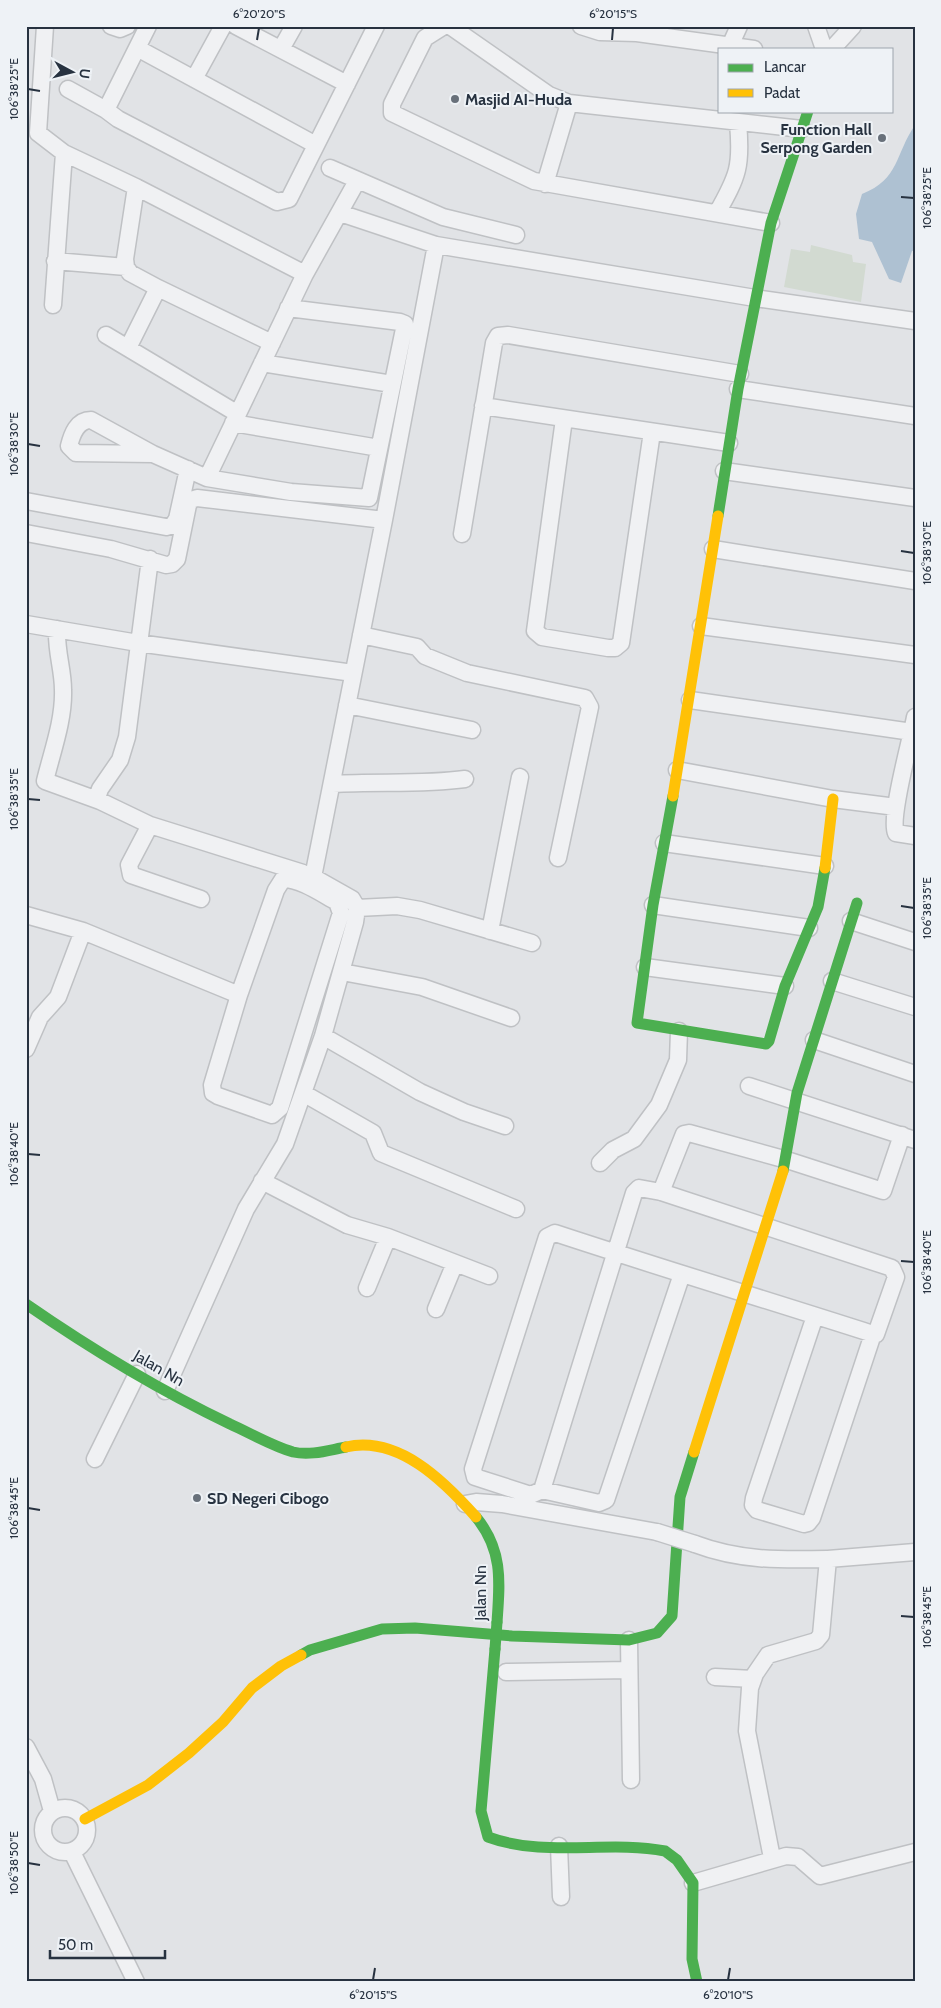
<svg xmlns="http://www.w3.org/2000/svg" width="941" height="2008" font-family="Cabin,sans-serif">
  <rect width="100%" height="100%" fill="#e1e3e6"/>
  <path fill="#d2dad1" d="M811,245L852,255L853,262L866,264L861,302L784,287L791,249L810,252Z"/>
  <path fill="#aec1d2" d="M915,125V250L912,251L901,283L889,279L872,242L859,239L856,214L862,194C900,179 895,154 915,125Z"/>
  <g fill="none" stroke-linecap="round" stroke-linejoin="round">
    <defs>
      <path id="street" d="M45,26L38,133L64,153L136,187L305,274
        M111,26L120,29L127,26
        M148,26L106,110L118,119L277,202L289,199L376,26
        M236,26L347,84
        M444,26L425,38L392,104V113L534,181L771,223
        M450,26L549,95L569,103L802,129
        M581,26L600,32L637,33L754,49
        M816,26L824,49
        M730,46L739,26
        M137,48L316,145
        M281,49L294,26
        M832,49L853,26
        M194,79L223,26
        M68,89L106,110
        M330,168L443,217L516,235
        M545,184L569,103
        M340,213L436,245L755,298L915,321
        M717,213C738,176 742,166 738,123
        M55,261L126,267L130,273L158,288L272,343
        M126,267L125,259L136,187
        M53,305L64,153
        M106,335L238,414
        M128,348L158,288
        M262,363L392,384
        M738,389L915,416
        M483,406L729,443
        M564,419L535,631L542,637L608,648H615L621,643L652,432
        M233,423L379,448
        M153,454L76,453L69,446C72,434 77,420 91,420L153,454L207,478L291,492L369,498L405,324L400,322L288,308
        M724,471L915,498
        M207,478L305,274L357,181
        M26,501L166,527L173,525L177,519L188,469
        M26,533L111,549L166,565L172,564L177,559L188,505L191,500L197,498L384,520
        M462,534L494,343L498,336L508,335L740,374
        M713,549L915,581
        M150,559L127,737L120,760L100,789L98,795L100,801L150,825L303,873
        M26,624L138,643L353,673
        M701,626L915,655
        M57,629C56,652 63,669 63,690C64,720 52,752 45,781L100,801
        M361,635L417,647L425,656L467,673L585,698L590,707L558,858
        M690,700L912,732
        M347,705L472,730
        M915,717C911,740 889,817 896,833L915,836
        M677,770L833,799L896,807
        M333,784C377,781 421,785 465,779
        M150,825L129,865L131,875L201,899
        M664,843L825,866
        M283,879C301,879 322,894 337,902L341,913L280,1108L272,1115L218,1096L213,1093L212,1085L239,995L276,890Z
        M653,905L809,928
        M357,908L397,906L420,910L532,943
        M26,915L83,931L239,995
        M851,921L915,942
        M490,931L520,777
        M645,967L785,986
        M342,972L422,987L511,1018
        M832,981L915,1007
        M323,1036L420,1092L464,1112L505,1126
        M814,1040L915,1074
        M26,1049L40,1017L58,997L83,931
        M749,1086L915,1140
        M303,1093L373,1133L381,1153L516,1209
        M600,1163L613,1150L634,1139L659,1105L678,1060L679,1031
        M262,1181L347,1225L388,1237L489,1276
        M661,1192L684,1134L689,1133L787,1160L883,1191L902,1135
        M547,1237L473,1469L475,1477L531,1495L542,1490L634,1193L639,1188L661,1192L892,1268L896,1277L876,1334H873C767,1300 661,1268 555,1233L547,1237
        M367,1288L388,1237
        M436,1309L455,1263
        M815,1316L754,1498L753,1505L757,1510L804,1524L808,1523L812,1518L873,1334
        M165,1391L246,1209L285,1144L323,1036L355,922L357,908L352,899L313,877L384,520L436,245
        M95,1459L137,1374
        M542,1490L599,1503L606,1500L682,1274
        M465,1504L476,1502L502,1504L657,1532
        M695,1544C740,1561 781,1560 828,1559
        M629,1640L631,1780
        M506,1672L629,1670
        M715,1677L753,1679
        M26,1747L43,1779L52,1811
        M43 1830a22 22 0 1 1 44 0a22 22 0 1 1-44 0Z
        M559,1846L561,1897
        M72,1852L136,1982
        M772,1858L747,1731L750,1688L755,1674L768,1655L816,1641L821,1635L828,1559L915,1552
        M693,1883L786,1856L798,1857L820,1876L915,1852"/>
    </defs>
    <use href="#street" stroke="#bfc1c4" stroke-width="19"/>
    <use href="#street" stroke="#f0f1f3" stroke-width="16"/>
    <path stroke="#4caf50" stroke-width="11" d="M718,516L738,389L771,223L808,111
      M673,796L653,905L637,1023L766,1044L769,1041L785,986L818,907L825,868
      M783,1171L797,1093L857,903
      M26,1304C91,1349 159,1390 230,1424C250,1433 272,1446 293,1452C311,1456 329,1450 346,1447
      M476,1517C503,1550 500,1581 497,1622
      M495,1649L481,1811L488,1837C545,1858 607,1840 665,1851L677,1860L693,1883L692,1959L697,1982
      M301,1655L310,1650L382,1629L415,1628L512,1636L629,1640L657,1633L672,1616L680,1497L694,1452"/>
    <path stroke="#ffc107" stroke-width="11" d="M673,796L718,516
      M825,868L833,799
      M346,1447C398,1435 444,1481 476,1517
      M694,1452L783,1171
      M85,1819L148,1785L189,1753L223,1722L252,1688L281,1666L301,1655"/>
    <defs>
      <path id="street-bridge" d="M657,1532L695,1544"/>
    </defs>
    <use href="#street-bridge" stroke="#bfc1c4" stroke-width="19" stroke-linecap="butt"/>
    <use href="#street-bridge" stroke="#f0f1f3" stroke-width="16"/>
    <path stroke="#4caf50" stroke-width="11" d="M495,1649L497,1622"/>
  </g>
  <path fill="none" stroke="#273240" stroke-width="2" d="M257,40L259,28M612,40L613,28M28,89L40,91M901,197L914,198M28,444L40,446M901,551L914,553M28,799L40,800M901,906L914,908M28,1154L40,1155M901,1261L914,1262M28,1508L40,1510M901,1616L914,1617M28,1863L40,1865M373,1980L375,1968M728,1980L730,1968"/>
  <g fill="#68707a" stroke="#eef2f6" stroke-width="2">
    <circle cx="455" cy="99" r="5"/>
    <circle cx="882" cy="138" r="5"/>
    <circle cx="197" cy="1498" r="5"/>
  </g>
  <g text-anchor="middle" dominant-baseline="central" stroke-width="4" stroke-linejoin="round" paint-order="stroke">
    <g font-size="16" font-weight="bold" fill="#273240" stroke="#eef2f6" text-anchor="start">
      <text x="465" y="99">Masjid AI-Huda</text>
      <text x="872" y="129" text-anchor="end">Function Hall<tspan x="872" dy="18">Serpong Garden</tspan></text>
      <text x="207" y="1498">SD Negeri Cibogo</text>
    </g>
    <g font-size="16" fill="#273240" stroke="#eef2f6">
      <text transform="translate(159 1368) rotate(30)">Jalan Nn</text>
      <text transform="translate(480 1593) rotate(-90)">Jalan Nn</text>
    </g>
  </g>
  <rect width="941" height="2008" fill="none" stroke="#eef2f6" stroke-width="55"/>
  <rect x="718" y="48" width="175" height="65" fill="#eef2f6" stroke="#9ea5ad"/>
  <rect x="728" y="64" width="25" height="8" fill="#4caf50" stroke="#9ea5ad"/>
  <text x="764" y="72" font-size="15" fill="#273240">Lancar</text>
  <rect x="728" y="89" width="25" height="8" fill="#ffc107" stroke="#9ea5ad"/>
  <text x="764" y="98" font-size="15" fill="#273240">Padat</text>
  <g transform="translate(72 72) rotate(97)" stroke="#eef2f6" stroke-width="4" paint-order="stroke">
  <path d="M0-4L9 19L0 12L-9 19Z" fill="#273240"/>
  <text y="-8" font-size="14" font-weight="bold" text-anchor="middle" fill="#273240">U</text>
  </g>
  <path d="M50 1950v8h115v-8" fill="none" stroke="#273240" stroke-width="2.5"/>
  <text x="58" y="1950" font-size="15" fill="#273240" stroke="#eef2f6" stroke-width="4" paint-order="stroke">50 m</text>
  <rect x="28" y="28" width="886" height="1952" fill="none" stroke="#273240" stroke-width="2"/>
  <g font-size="12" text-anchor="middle" fill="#273240">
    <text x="259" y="18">6°20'20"S</text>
    <text x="613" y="18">6°20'15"S</text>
    <text transform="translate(14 89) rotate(-90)" y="4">106°38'25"E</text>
    <text transform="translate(927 198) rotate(-90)" y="4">106°38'25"E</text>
    <text transform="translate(14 444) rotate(-90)" y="4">106°38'30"E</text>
    <text transform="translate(927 553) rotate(-90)" y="4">106°38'30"E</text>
    <text transform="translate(14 799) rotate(-90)" y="4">106°38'35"E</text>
    <text transform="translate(927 908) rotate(-90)" y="4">106°38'35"E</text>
    <text transform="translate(14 1154) rotate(-90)" y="4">106°38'40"E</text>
    <text transform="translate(927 1262) rotate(-90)" y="4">106°38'40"E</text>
    <text transform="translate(14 1508) rotate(-90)" y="4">106°38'45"E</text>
    <text transform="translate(927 1617) rotate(-90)" y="4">106°38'45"E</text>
    <text transform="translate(14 1863) rotate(-90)" y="4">106°38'50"E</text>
    <text x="373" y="1999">6°20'15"S</text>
    <text x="728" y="1999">6°20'10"S</text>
  </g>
</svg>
